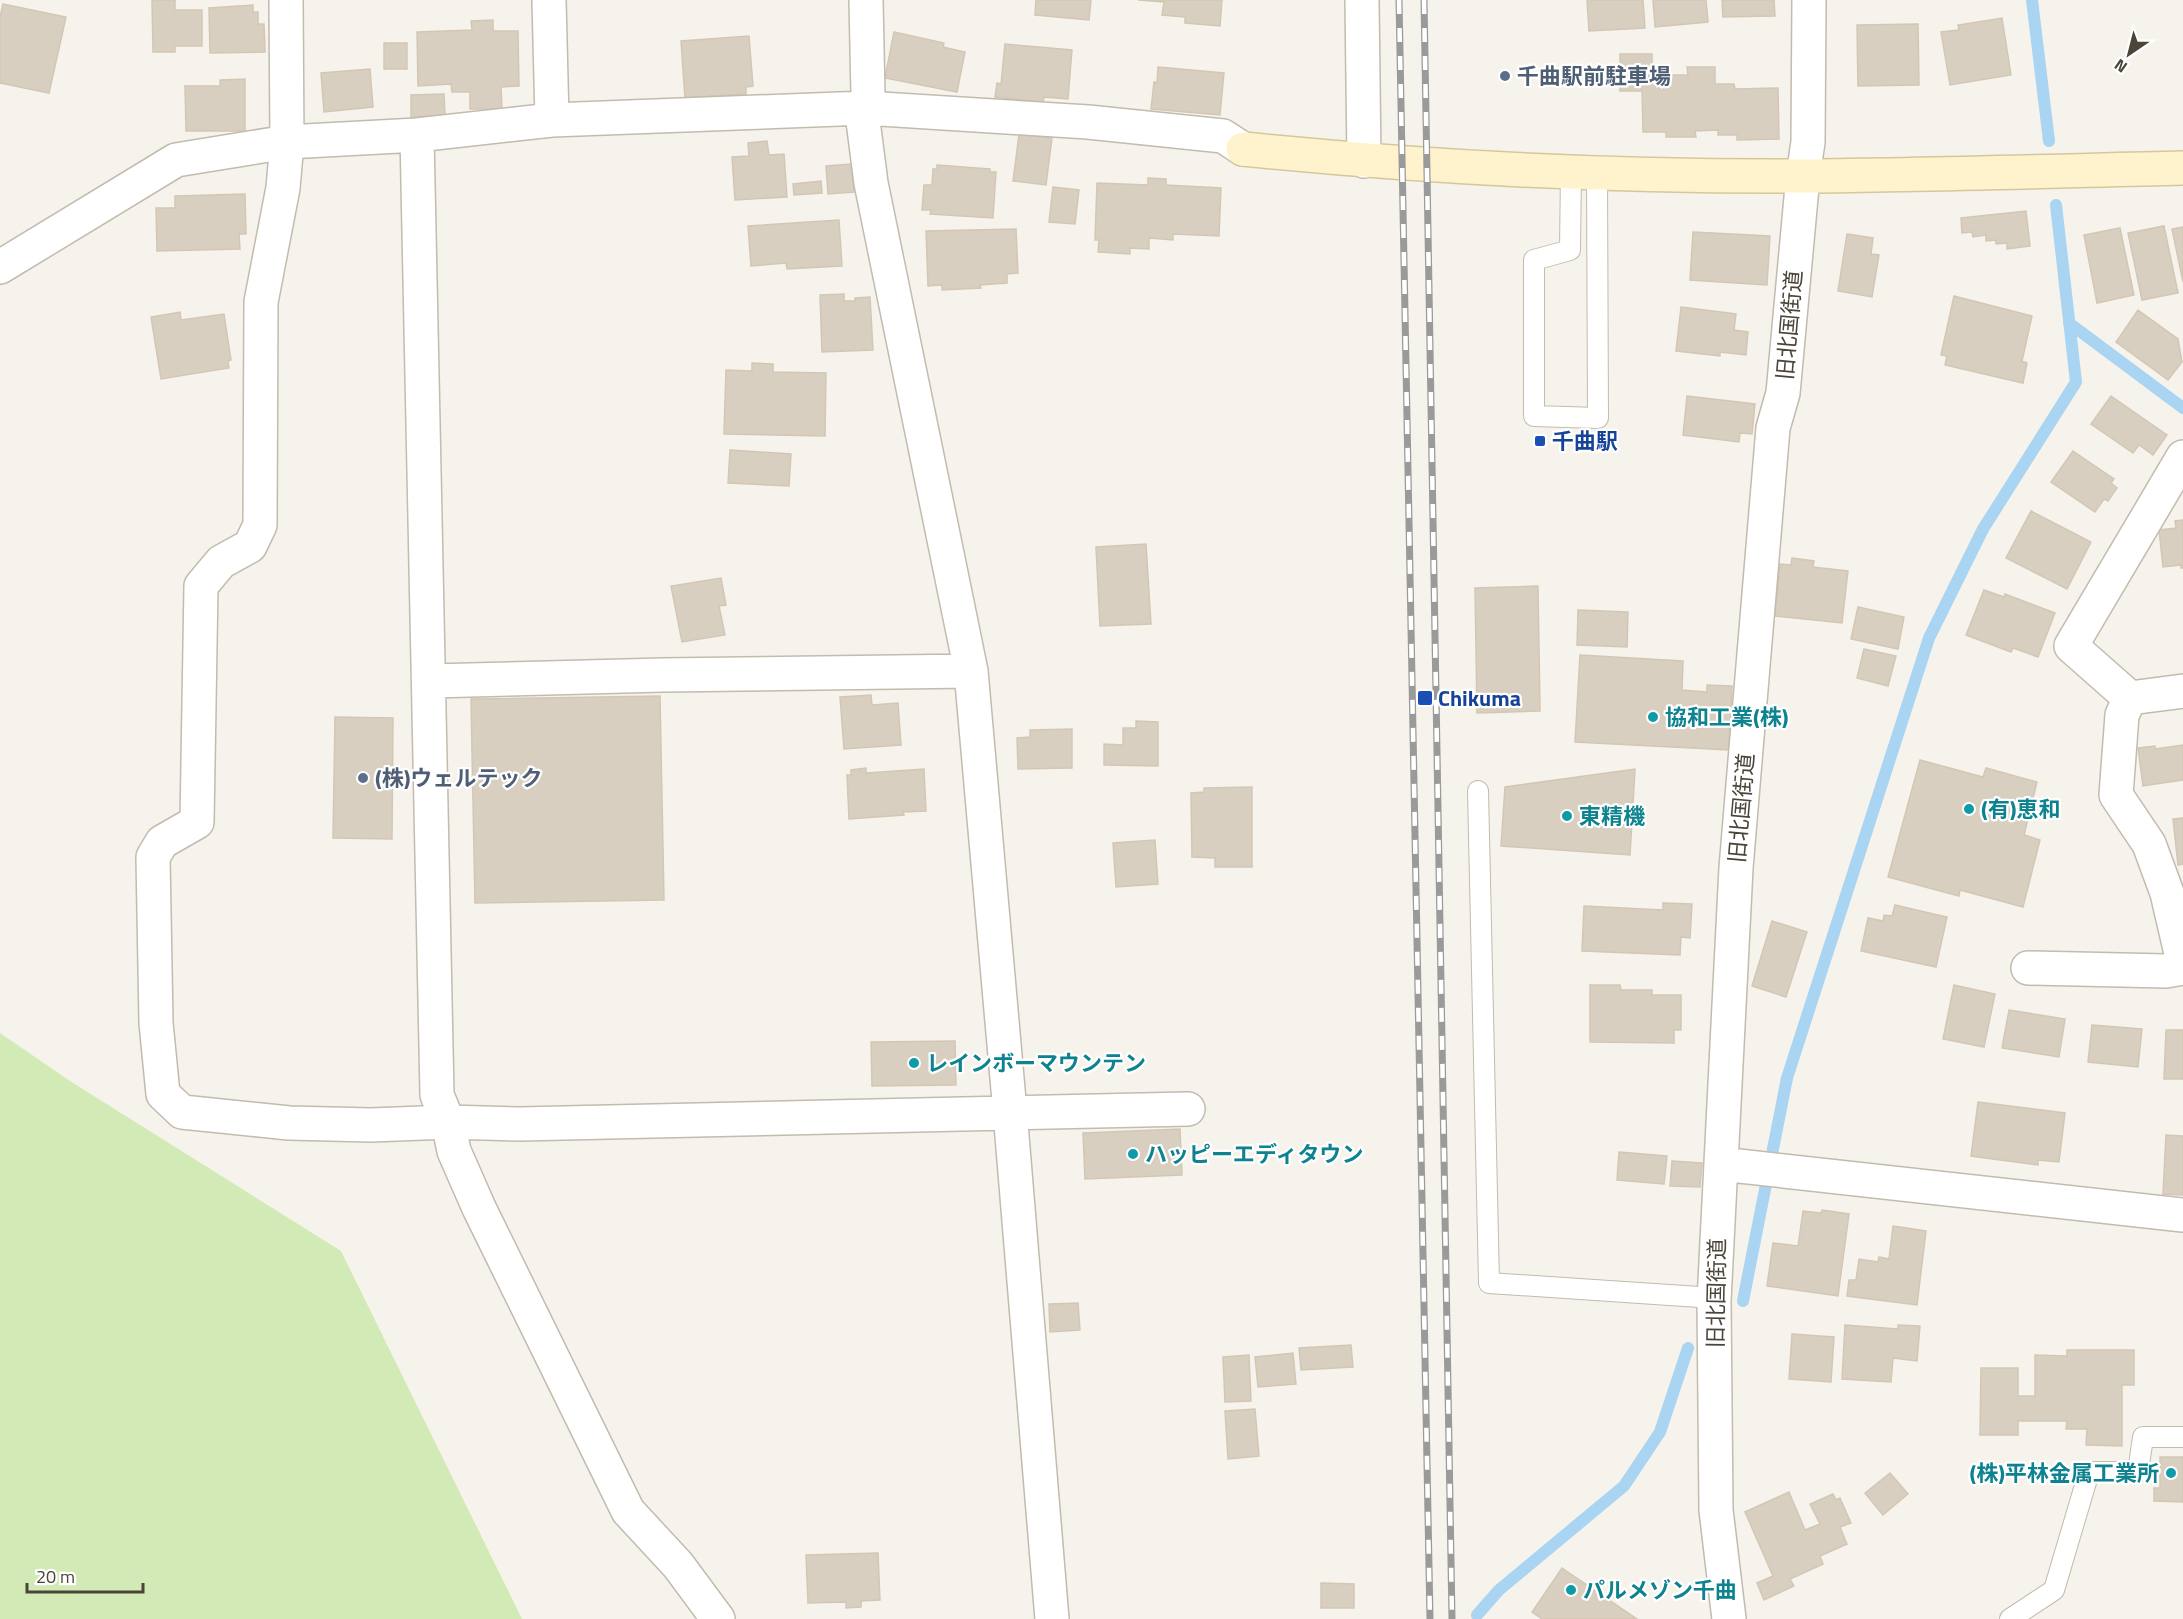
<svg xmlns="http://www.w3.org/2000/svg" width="2183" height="1619" font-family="'Titillium Web','Noto Sans JP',sans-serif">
  <rect width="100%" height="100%" fill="#f6f3ec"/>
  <path fill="#d2eab5" d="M0,1033L70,1081L341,1251L522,1619H0Z"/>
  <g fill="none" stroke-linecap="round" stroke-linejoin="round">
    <path stroke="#a9d4f2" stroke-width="12" d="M2032,0L2049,141
      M2069,323L2183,408
      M1743,1301L1787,1078L1929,638L1983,529L2076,382L2056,205
      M1477,1615L1499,1590L1624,1486L1660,1432L1688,1348"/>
  </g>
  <path fill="#d8cfc1" stroke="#d3c7b4" stroke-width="1.5" d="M152,0H175V10H202V46H175V52H153Z
    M1036,0H1091L1089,20L1035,15Z
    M1138,0H1222L1220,26L1185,23V17L1162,15L1164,2Z
    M1587,0H1643L1645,28L1589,31Z
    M1653,0H1706L1708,22L1655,27Z
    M1722,0H1774L1775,16L1723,17Z
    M3,4L66,17L49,93L0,83V17Z
    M253,5V12H258V24H264L265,52L210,53L209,8Z
    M2002,18L2011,75L1950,85L1941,32L1959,30L1958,25Z
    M493,20V31H518L519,86L501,87L502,109H470V92H452L451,84L418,86L417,32L472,30L471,21Z
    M1918,24L1919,85L1858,86L1857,25Z
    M894,32L944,43L943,47L965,52L957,92L885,78Z
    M749,36L753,86L746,87V94L685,98L681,41Z
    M384,43H407V69H384Z
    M1005,44L1072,50L1068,99L1044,97L1043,102L995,97L997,83L1001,84Z
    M1620,54H1652V75H1688L1687,67H1715V84H1734L1735,89L1778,88L1779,139L1737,140V135H1718V130L1695,131L1696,137H1666V132H1643L1642,91H1620Z
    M1158,67L1224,73L1220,115L1151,109L1154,82L1157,83Z
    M370,69L373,107L324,112L321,73Z
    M245,79V131H186L185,86H220V80Z
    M444,94L445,116L411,117V95Z
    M1019,134L1052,138L1046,185L1013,181Z
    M767,141L769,155L784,154L787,197L735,200L732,157L749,156L748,143Z
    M851,164L854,192L828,194L826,166Z
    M937,165L990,169V172H996L993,218L930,214L931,210H922L924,185H932L933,169H937Z
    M1148,178L1166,179V185L1221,188L1219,236L1173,234V240L1149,238V249L1130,248V254L1098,252L1099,240H1095L1097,183L1148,185Z
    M821,181L822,193L794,195L793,184Z
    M1053,187L1079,190L1075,224L1049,222Z
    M245,194L246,234H239L240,249L157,251L156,208H175V196Z
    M2026,211L2030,246L2007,249V243L1996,244V240L1986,241V235L1973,237L1972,232L1962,233L1961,218Z
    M839,220L842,266L787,269L786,263L751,266L748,226Z
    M2164,226L2178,293L2142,300L2128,233Z
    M2183,227V282L2172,229Z
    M2120,228L2134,295L2097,303L2084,235Z
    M1016,229L1018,273L1007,274V283L980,285L981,288L942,290V285L928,286L926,231Z
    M1693,232L1770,236L1767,285L1690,280Z
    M1847,234L1873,238L1871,254L1879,255L1872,297L1838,291Z
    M844,294V301H855V298L870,297L873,350L822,352L820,295Z
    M1954,296L2032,316L2022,361L2027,363L2023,383L1945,365L1947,356L1941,355Z
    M1681,307L1736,314L1734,330L1748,332L1746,355L1720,352V356L1676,351Z
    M2138,310L2178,339L2182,362L2168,380L2116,342Z
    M180,312L181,320L224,314L231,360L228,361L229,368L161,379L151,317Z
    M752,363L773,364V372L826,373L825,436L724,434L726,370L752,371Z
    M1687,396L1755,404L1752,434L1740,433L1739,442L1683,435Z
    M2111,396L2167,435L2153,455L2139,445L2133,453L2091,424Z
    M730,450L791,454L789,486L728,483Z
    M2073,451L2114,479L2111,483L2117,488L2108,501L2104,499L2095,512L2051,482Z
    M2031,511L2091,542L2067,589L2006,558Z
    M2183,520V568H2181V565L2163,567L2159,530L2176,528L2175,521Z
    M1146,544L1151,624L1100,626L1096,547Z
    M1792,558L1814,561L1813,567L1848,571L1842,623L1775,616L1780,564L1791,565Z
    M721,578L726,605L719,606L725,635L682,642L671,586Z
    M1538,586L1540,711L1477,713L1475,588Z
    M1984,590L2004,597L2005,594L2055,613L2038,657L2013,648L2011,652L1966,635Z
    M1858,607L1904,617L1898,649L1851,639Z
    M1578,610L1628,612L1627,647L1577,645Z
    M1864,649L1896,656L1888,686L1857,678Z
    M1580,655L1683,661L1682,690L1707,692V685L1732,686L1729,750L1575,742Z
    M871,695L872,705L898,703L901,745L844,749L840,697Z
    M660,696L664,900L475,903L471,699Z
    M335,717L393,718L392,839L333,838Z
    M1136,721L1158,722V766L1104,765V744L1123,745V728H1136Z
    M1072,729V768L1018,769L1017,738L1030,737V730Z
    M2183,745V780L2143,786L2138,748L2155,746V749Z
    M1920,760L1983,777L1986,768L2037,782L2024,835L2040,840L2023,907L1960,890L1959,896L1888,877Z
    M866,768V773L924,769L926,811L903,812L904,815L849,819L847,775H851V770Z
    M1635,769L1630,855L1501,846L1505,787Z
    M1252,787V867H1215V858L1192,857L1191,793L1204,792V788Z
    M2183,818V864L2178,865L2173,819Z
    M1155,840L1158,884L1116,887L1113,843Z
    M1663,903L1692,904L1690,938L1681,937L1680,955L1582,951L1584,906L1663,910Z
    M1895,905L1947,917L1936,967L1861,951L1868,918L1883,921L1884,915L1892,916Z
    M1772,921L1807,932L1786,997L1752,986Z
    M1590,985H1620L1621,990H1652V995H1681V1030H1674V1043L1590,1042Z
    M1954,985L1995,994L1984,1047L1943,1039Z
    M2009,1010L2065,1019L2059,1057L2002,1048Z
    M2092,1025L2142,1029L2138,1067L2088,1062Z
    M2166,1030H2183V1079H2164Z
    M955,1041L956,1085L872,1086L871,1042Z
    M1978,1102L2065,1113L2059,1162L2038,1160V1165L1971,1156Z
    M1180,1129L1182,1175L1085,1179L1083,1133Z
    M2166,1135L2183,1136V1195L2163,1194Z
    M1619,1152L1667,1156L1664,1184L1617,1180Z
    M1672,1161L1702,1163L1700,1187L1670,1186Z
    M1822,1210L1849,1214L1838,1296L1767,1286L1773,1243L1798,1246L1803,1211L1821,1213Z
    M1893,1226L1926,1231L1917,1305L1847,1296L1849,1280H1856L1859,1259L1878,1262L1879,1257L1889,1259Z
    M1078,1303L1080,1330L1050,1332L1049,1304Z
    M1845,1325L1898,1329V1325L1920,1326L1917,1361L1893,1358L1891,1382L1842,1379Z
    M1792,1334L1834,1337L1831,1382L1789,1379Z
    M1351,1345L1353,1367L1301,1370L1299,1348Z
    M2067,1350H2134V1385H2122V1446L2086,1445L2087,1429H2066L2067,1421H2018V1435H1980L1981,1368H2018V1396H2035V1355L2067,1356Z
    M1293,1353L1296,1384L1258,1387L1255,1357Z
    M1249,1355L1251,1401L1225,1402L1223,1357Z
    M1255,1409L1259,1456L1228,1459L1225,1411Z
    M2160,1457H2183V1502L2154,1501V1488H2160Z
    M1890,1473L1908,1494L1883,1515L1865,1493Z
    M1789,1492L1805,1530L1820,1524L1810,1504L1833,1494L1836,1500L1840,1498L1851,1523L1840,1527L1847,1544L1820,1556L1823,1564L1790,1579L1794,1586L1764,1600L1757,1583L1773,1576L1745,1512Z
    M878,1553L880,1600L861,1601V1607L846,1608V1602L808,1603L806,1555Z
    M1562,1568L1637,1619H1542L1532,1612Z
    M1321,1583L1354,1584V1608H1321Z"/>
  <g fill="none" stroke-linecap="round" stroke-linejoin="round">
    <defs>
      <path id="lane" d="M1571,171L1570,250L1534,260V416L1598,418L1597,173
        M1478,791L1489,1283L1714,1298
        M2010,1619L2054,1590L2089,1472H2138L2143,1437H2183"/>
      <path id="street" d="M286,0L287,142L417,135L552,120L865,108L1088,122L1223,136L1243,149
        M549,0L552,120
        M866,0L868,96L863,121L871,183L971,671L1010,1112L1052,1619
        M1362,0L1364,161
        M417,135L437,1095L448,1122L454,1151L479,1208L628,1511L678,1565L718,1619
        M0,267L176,160L287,142L283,188L261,302L260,525L250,546L221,562L201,586L197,822L162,842L153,857L156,1023L163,1094L182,1112L289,1123L371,1125L448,1122L520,1124L1188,1109
        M2183,457L2071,646L2130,698L2183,691
        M430,681L663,675L971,671
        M2130,698L2122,715L2116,795L2149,844L2167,893L2183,962
        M2028,968L2166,971L2183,968
        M1721,1164L2183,1215
        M1729,1619L1716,1510L1714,1301L1736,868L1773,428L1783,393L1803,176L1808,142L1809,0"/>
      <path id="secondary" d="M1243,149C1430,168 1618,177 1805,176C1931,175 2057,171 2183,168"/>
    </defs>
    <use href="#lane" stroke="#c2bbae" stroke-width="22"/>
    <use href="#street" stroke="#c2bbae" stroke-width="36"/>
    <use href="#secondary" stroke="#d6c79b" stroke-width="36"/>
    <use href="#lane" stroke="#fff" stroke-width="20"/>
    <use href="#street" stroke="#fff" stroke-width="33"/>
    <use href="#secondary" stroke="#fff3cd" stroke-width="33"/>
    <defs>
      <path id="rail" d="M1399,0L1430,1619
        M1424,0L1452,1619"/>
    </defs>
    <use href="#rail" stroke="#9a9a9a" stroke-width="7"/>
    <use href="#rail" stroke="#fff" stroke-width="4.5" stroke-dasharray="14" stroke-linecap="butt"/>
  </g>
  <g fill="#5c6f8a" stroke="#fff" stroke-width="2">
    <circle cx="1505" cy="76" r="6"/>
    <circle cx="363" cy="778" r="6"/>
  </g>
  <g fill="#1a4fb4" stroke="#fff" stroke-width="2">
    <rect x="1534" y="435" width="12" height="12" rx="3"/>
    <rect x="1417" y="690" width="16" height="16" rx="3"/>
  </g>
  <g fill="#0f9aa8" stroke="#fff" stroke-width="2">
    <circle cx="1653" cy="717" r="6"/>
    <circle cx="1969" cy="809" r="6"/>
    <circle cx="1567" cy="816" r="6"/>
    <circle cx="914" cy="1063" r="6"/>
    <circle cx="1133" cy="1154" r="6"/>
    <circle cx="2171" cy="1473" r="6"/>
    <circle cx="1571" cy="1590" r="6"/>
  </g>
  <g text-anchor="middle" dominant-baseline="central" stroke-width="4.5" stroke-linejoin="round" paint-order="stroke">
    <g font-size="22" font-weight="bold" fill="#4e5e75" stroke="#fff" text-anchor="start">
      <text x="1517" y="76">千曲駅前駐車場</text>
      <text x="375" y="778">(株)ウェルテック</text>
    </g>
    <g font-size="22" fill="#4b4439" stroke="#fff">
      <text transform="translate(1789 325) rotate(-85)">旧北国街道</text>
      <text transform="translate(1741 808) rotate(-85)">旧北国街道</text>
      <text transform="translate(1716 1293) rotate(-89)">旧北国街道</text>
    </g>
    <g font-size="22" font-weight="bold" fill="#164399" stroke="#fff" text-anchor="start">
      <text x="1552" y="441">千曲駅</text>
      <text x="1438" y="698">Chikuma</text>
    </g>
    <g font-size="22" font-weight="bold" fill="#0d838f" stroke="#fff" text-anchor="start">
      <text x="1665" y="717">協和工業(株)</text>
      <text x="1981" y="809">(有)恵和</text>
      <text x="1579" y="816">東精機</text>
      <text x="926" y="1063">レインボーマウンテン</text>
      <text x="1145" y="1154">ハッピーエディタウン</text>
      <text x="2159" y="1473" text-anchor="end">(株)平林金属工業所</text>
      <text x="1583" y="1590">パルメゾン千曲</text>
    </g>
  </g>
  <g transform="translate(2129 54) rotate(215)" stroke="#ffffff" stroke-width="4.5" paint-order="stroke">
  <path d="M0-4.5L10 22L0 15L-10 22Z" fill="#4b4439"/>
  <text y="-9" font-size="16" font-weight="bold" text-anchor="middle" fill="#4b4439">N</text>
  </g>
  <path d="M27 1583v9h116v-9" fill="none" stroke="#4b4439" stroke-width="3"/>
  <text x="36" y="1583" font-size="18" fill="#4b4439" stroke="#ffffff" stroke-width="4.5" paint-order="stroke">20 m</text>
</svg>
